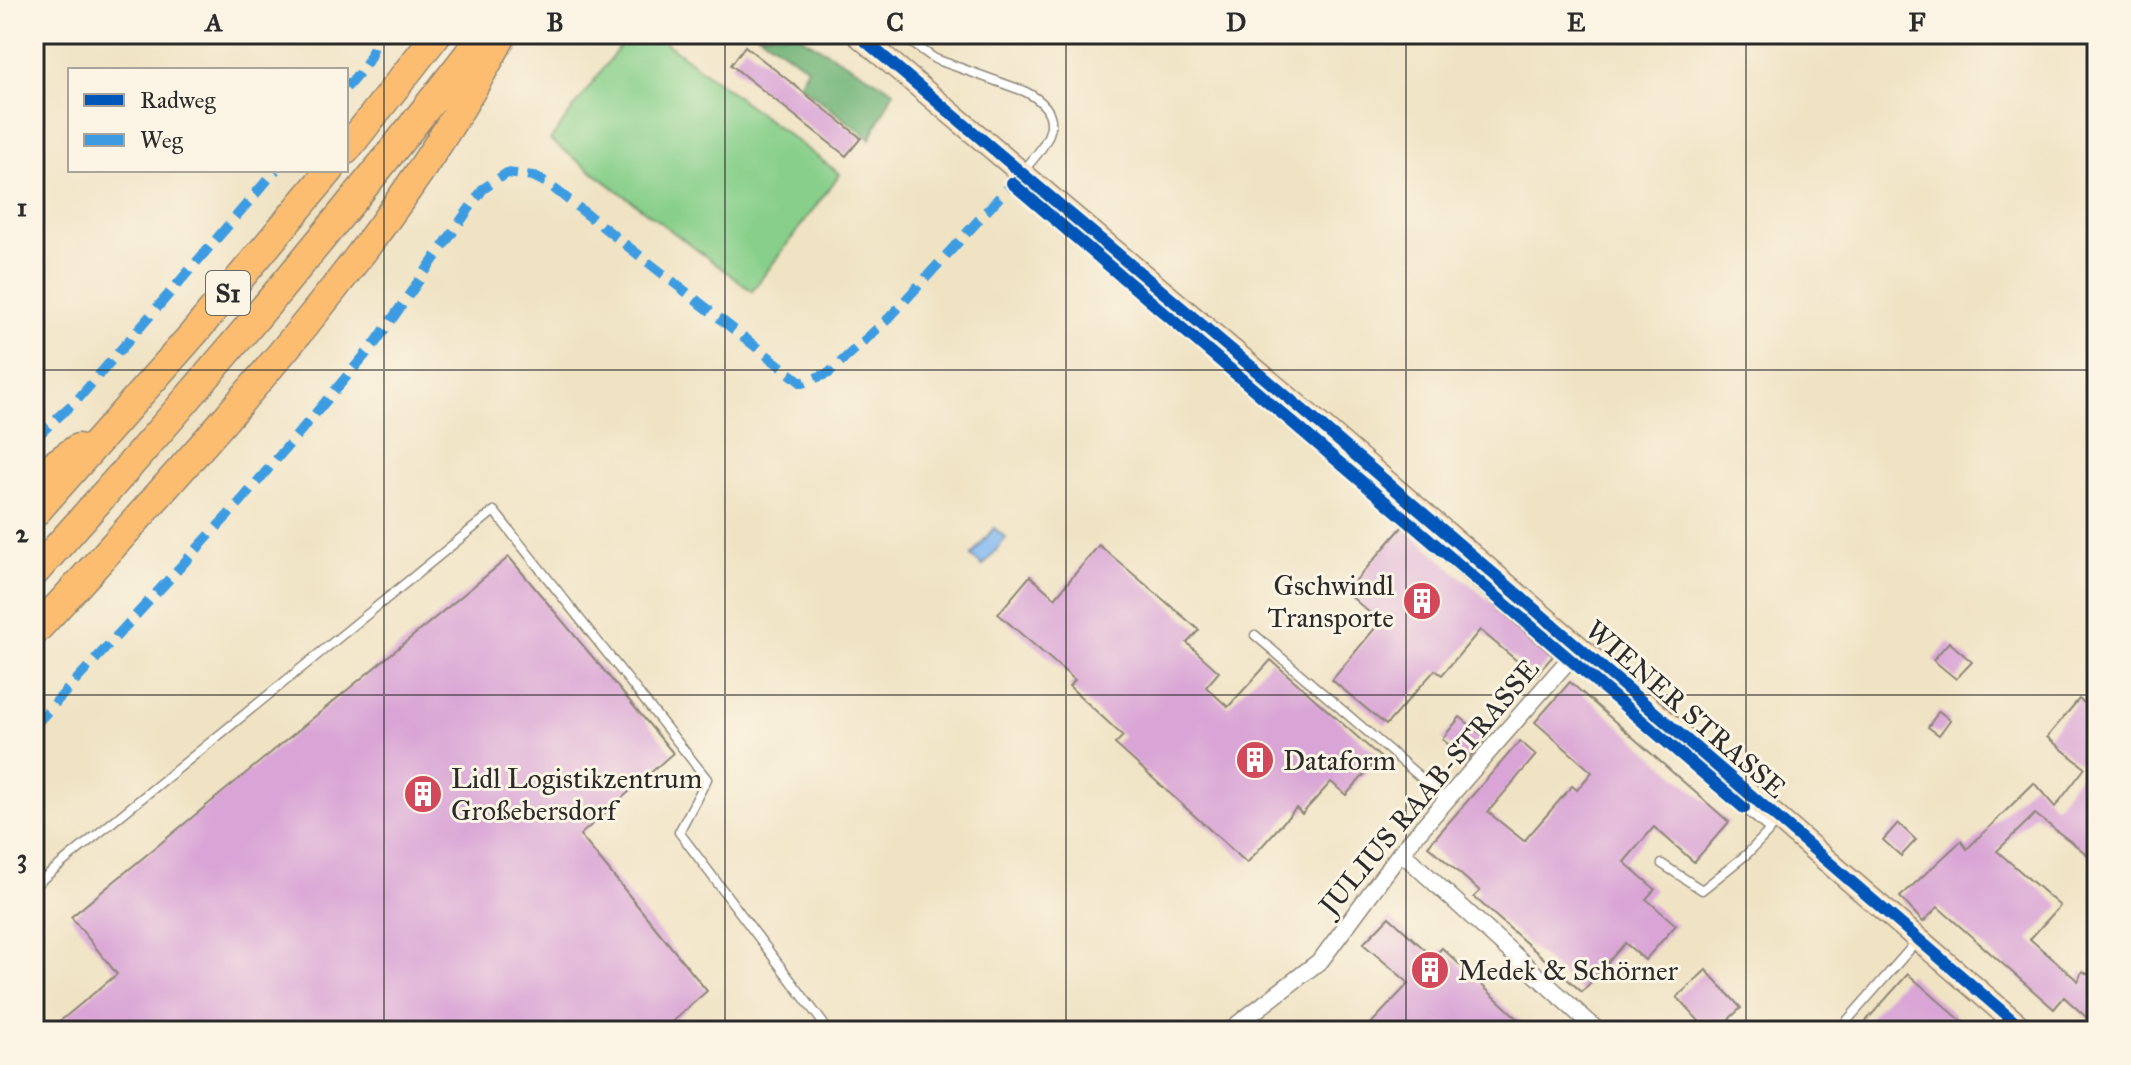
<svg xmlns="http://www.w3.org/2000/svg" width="2131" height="1065" font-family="'IM FELL Great Primer',serif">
  <rect width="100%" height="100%" fill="#fcf5e5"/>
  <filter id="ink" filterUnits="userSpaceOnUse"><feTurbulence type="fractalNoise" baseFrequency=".0125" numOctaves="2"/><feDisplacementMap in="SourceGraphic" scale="16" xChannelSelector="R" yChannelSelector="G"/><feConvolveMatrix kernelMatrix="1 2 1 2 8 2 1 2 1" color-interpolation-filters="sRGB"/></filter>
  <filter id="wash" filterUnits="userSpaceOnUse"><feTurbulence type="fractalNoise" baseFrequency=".006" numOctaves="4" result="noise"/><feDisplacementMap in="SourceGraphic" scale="32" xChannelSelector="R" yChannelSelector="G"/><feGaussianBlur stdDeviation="1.8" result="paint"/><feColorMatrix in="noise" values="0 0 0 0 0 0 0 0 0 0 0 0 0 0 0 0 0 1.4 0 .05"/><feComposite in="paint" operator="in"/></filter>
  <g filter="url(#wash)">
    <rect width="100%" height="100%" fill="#f0e3c4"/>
    <path fill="#87cf8a" stroke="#597d5a" stroke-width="2" d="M629,34H654L840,174L752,291L550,140Z"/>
    <path fill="#6db276" stroke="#4c6e50" stroke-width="2" d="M758,34H796L894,91L870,139L799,84L808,68Z"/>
    <path fill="#81b9f1" stroke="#56728e" stroke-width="2" d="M994,528L1006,538L983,566L971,556Z"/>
    <g id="blocks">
      <path fill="#d9a5d6" d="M745,46L861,138L846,156L731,65Z
        M1403,526L1553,656L1535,676L1480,630L1442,675L1435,670L1386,725L1332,680L1380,622L1346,592Z
        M1099,545L1199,630L1187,643L1219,672L1206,687L1228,707L1271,660L1380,757L1346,795L1331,782L1302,814L1296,808L1247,863L1115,744L1123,736L1069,686L1075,680L998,614L1030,576L1055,598Z
        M509,557L673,753L580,835L707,991L662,1031H48L117,974L71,917Z
        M1949,642L1972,662L1956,679L1933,660Z
        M1570,682L1729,822L1694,862L1654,827L1624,862L1655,889L1646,899L1676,925L1645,960L1625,943L1582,992L1474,897L1480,891L1428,846L1520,741L1536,755L1488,812L1524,841L1572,786L1577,790L1592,772L1535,722Z
        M2079,699L2097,713V862L2035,814L1997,851L2060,906L2030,939L2078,981L2082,971L2097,979V1027L2064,997L2054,1009L1938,907L1923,922L1900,897L1961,841L1967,849L2034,783L2055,807L2085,768L2047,737Z
        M1939,711L1950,720L1939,735L1928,727Z
        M1460,717L1486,738L1467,760L1442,739Z
        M1898,823L1916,840L1901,856L1883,840Z
        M1389,917L1433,957L1442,948L1531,1031H1364L1409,983L1363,944Z
        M1706,970L1741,1008L1716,1031H1708L1677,997Z
        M1908,974L1973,1031H1857Z"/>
    </g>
  </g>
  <g filter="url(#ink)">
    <use href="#blocks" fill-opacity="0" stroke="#8e8778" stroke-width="2"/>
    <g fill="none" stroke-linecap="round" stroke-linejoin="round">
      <defs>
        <path id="lane" d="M899,34L935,59L1024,91C1071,114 1048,143 1022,172
          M1255,635L1447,800
          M1570,659L1770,830
          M1662,864L1702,890L1747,854L1773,827
          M34,886L494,511L707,779L679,832L823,1023L813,1031
          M1838,1031L1918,940"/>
        <path id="street" d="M1401,852L1598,1031
          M1229,1031L1321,960L1401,852L1579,648"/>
        <path id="secondary" d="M857,34L1317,422L2025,1031"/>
        <path id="highway" d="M346,150L437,34
          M34,479L78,448
          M34,514L194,333L330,170
          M34,573C191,399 341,220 484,34
          M34,632C88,575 140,516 192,457C308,326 421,189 503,34"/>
      </defs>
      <use href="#lane" stroke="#8e8778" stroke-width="11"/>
      <use href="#street" stroke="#8e8778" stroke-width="19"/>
      <use href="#secondary" stroke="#8e8778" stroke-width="25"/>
      <use href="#highway" stroke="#8e8778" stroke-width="31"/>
      <use href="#lane" stroke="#fff" stroke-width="8"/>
      <use href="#street" stroke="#fff" stroke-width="16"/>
      <use href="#secondary" stroke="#fee5c5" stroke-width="22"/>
      <use href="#highway" stroke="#fcbd6f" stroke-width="28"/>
      <path stroke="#3d9ce1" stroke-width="10" stroke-dasharray="20 10" stroke-linecap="butt" d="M346,88C361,71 375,58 375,34
        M34,439L79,398L276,170
        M34,726L241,501L376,342L483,189L507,173L533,176L547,183L802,383L829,373L889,318L1017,178"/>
      <defs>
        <path id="cycleway" d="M857,34L1317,422L2025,1031
          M1012,183L1744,808"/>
      </defs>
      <use href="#cycleway" stroke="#fcf5e5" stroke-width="17"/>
      <use href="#cycleway" stroke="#0057b8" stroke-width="12"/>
    </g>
  </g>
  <path fill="none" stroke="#2b2b2b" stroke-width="2" stroke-opacity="0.55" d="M384,34V1031M725,34V1031M1066,34V1031M1406,34V1031M1746,34V1031M34,370H2097M34,695H2097"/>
  <defs>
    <symbol id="building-disc" viewBox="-11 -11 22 22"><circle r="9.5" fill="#d1495b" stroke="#fcf5e5"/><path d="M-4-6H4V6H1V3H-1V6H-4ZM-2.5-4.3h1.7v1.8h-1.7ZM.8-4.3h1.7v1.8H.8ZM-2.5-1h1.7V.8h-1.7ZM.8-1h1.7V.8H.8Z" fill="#fff"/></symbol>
  </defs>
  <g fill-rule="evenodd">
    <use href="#building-disc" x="1400" y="579" width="44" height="44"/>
    <use href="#building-disc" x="1233" y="738" width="44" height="44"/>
    <use href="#building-disc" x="401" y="772" width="44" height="44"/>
    <use href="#building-disc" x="1408" y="948" width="44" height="44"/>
  </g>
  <g text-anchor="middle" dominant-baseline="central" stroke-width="6" stroke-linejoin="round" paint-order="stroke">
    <rect fill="#fcf5e5" stroke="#6a6863" stroke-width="2" x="206" y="271" width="44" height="44" rx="6"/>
    <g font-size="26" font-weight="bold" fill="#2b2b2b">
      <text x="228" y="293">S1</text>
    </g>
    <g font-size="28" fill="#2b2b2b" stroke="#fcf5e5" text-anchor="start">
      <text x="1394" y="585" text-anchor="end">Gschwindl<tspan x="1394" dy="32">Transporte</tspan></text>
      <text x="1283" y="760">Dataform</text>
      <text x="451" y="778">Lidl Logistikzentrum<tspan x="451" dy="32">Großebersdorf</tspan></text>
      <text x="1458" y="970">Medek &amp; Schörner</text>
    </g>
    <g font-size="28" fill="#2b2b2b" stroke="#fcf5e5">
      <text transform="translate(1686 709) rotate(41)">WIENER STRASSE</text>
      <text transform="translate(1429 787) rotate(-50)">JULIUS RAAB-STRASSE</text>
    </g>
  </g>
  <rect width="2131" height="1065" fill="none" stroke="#fcf5e5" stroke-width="88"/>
  <rect x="68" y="68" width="280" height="104" fill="#fcf5e5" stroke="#a8a49b" stroke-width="2"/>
  <rect x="84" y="94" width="40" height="12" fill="#0057b8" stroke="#a8a49b" stroke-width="2"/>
  <text x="140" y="108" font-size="24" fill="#2b2b2b">Radweg</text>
  <rect x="84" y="134" width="40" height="12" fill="#3d9ce1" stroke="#a8a49b" stroke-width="2"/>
  <text x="140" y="148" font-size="24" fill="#2b2b2b">Weg</text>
  <rect x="44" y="44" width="2043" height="977" fill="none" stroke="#2b2b2b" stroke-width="3"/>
  <g font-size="26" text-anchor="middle" font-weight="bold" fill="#2b2b2b">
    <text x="214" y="31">A</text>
    <text x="555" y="31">B</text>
    <text x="895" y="31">C</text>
    <text x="1236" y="31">D</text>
    <text x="1576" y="31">E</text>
    <text x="1917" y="31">F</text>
    <text x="22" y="216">1</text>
    <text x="22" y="542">2</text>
    <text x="22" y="867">3</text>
  </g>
</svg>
